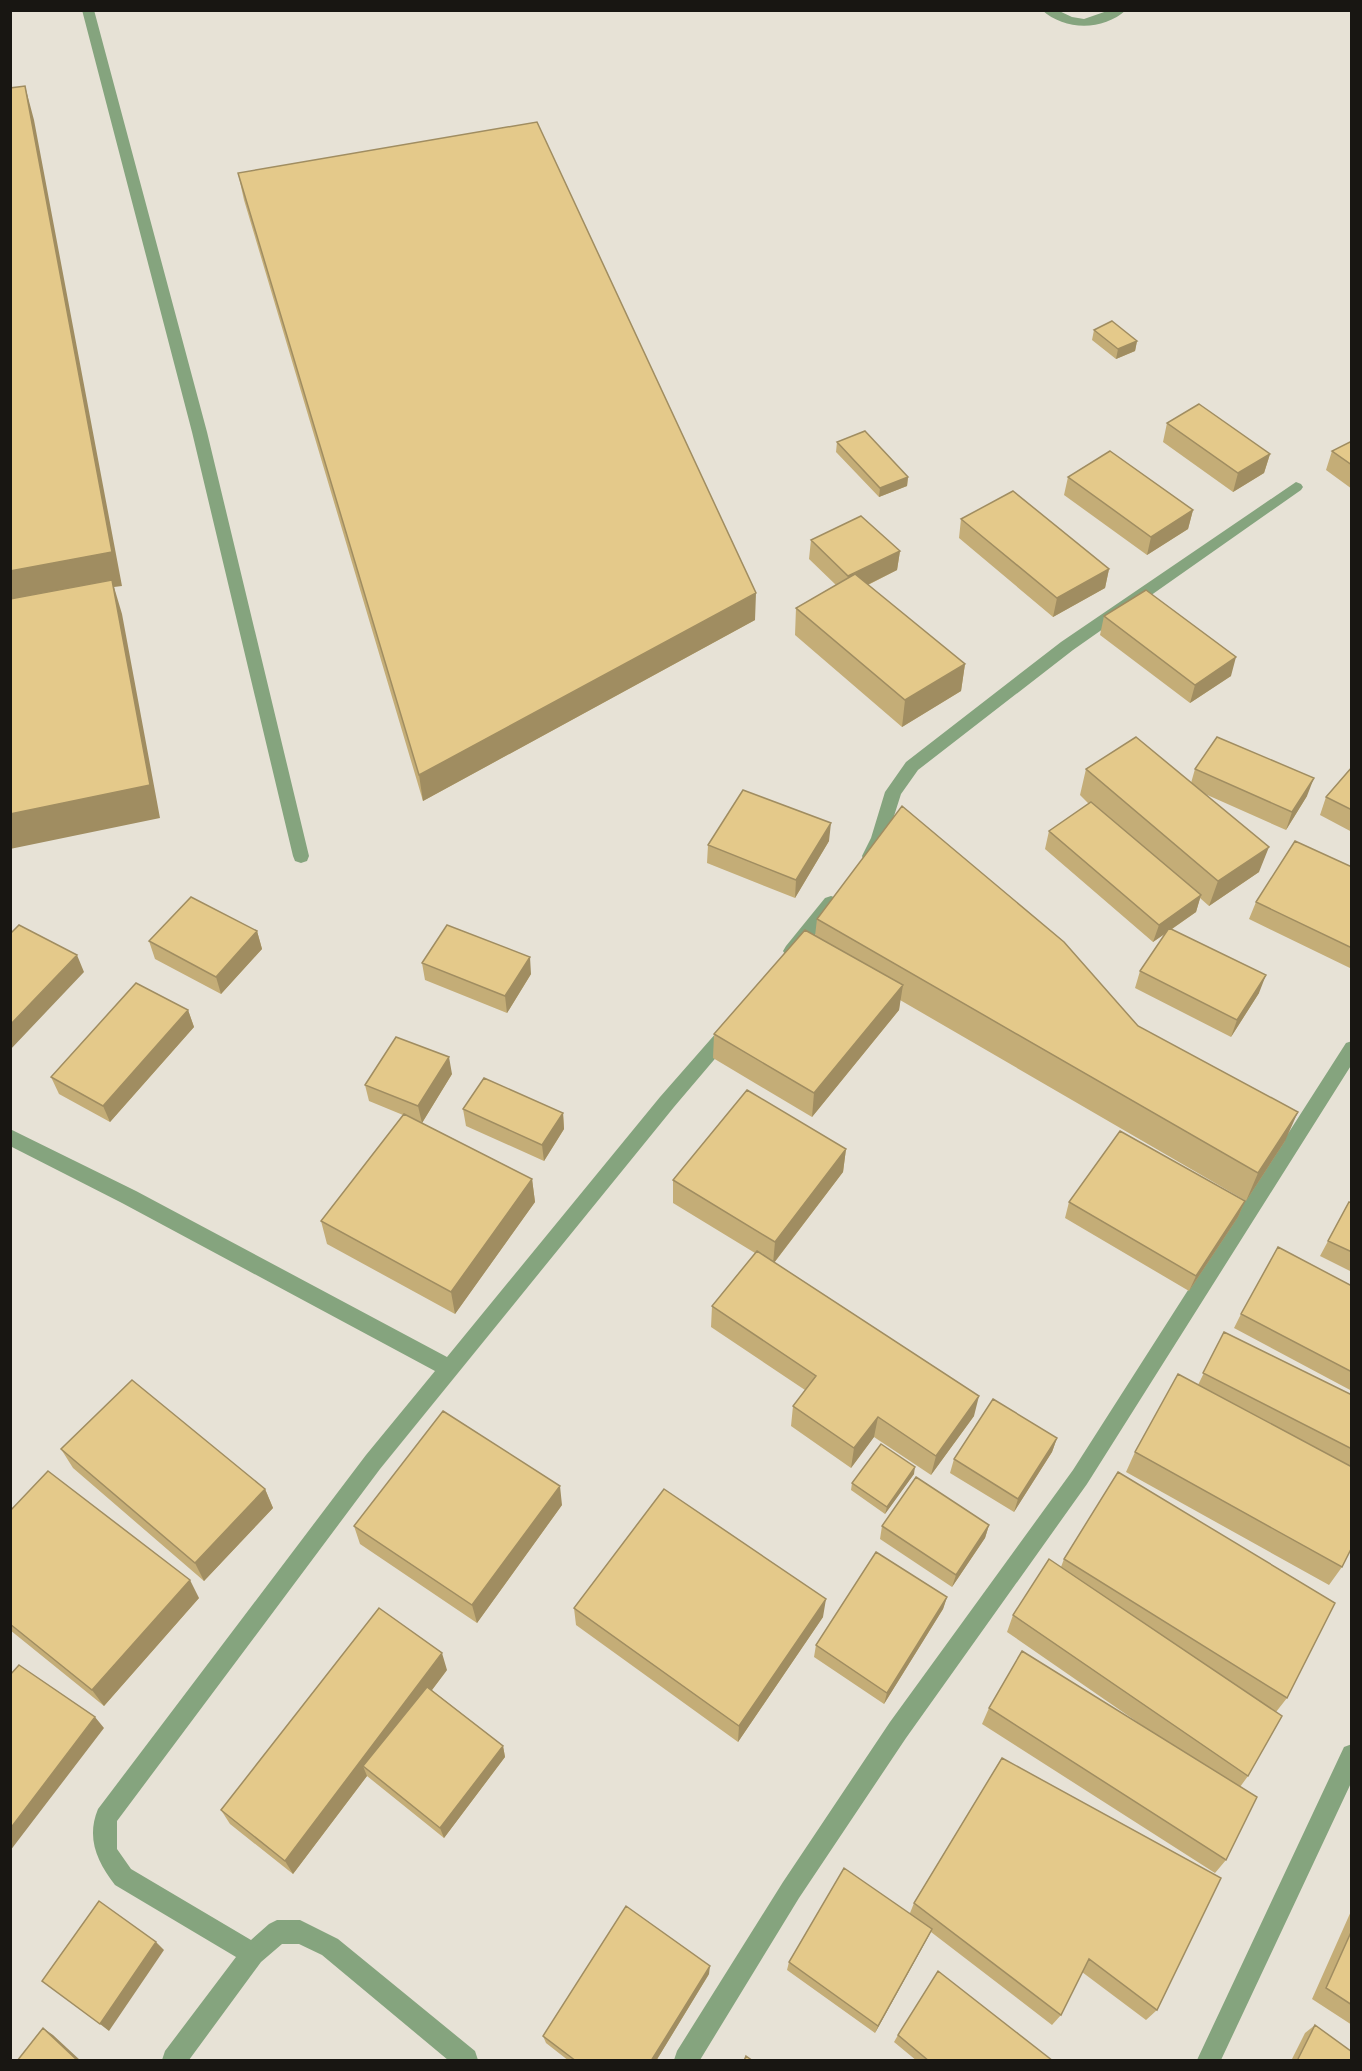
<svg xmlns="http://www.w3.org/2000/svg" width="1362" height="2071" font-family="Signika,sans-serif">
  <rect width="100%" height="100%" fill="#e7e2d6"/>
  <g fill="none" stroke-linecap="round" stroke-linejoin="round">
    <path fill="#85a47e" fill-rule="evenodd" d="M82,10H94L207,432L309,856L307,861L301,863L295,861L293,856L192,432Z"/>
    <path fill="#85a47e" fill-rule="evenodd" d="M1042,10H1057L1072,17L1084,19L1110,10H1126C1103,31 1065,31 1042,10Z
      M1296,482L1301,484L1303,487L1301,490L1073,650L918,770L901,794L887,838L876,861L870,863L864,861L862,856L871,838L885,792L906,762L1061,642Z
      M831,896L837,898L840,903L837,908L798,956L792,958L786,956L783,951L786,946L825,898Z
      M730,1022L736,1024L739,1029L736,1034L674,1107L380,1469L117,1821V1849L131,1869L251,1940L269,1924L277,1920H300L338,1939L475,2051L478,2060H448L322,1955L299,1944H282L261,1962L189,2060H162L165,2051L236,1957L115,1885C97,1862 86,1838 98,1809L366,1455L435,1371L122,1203L10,1146V1129L136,1191L447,1357L660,1097L724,1024Z
      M1352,1041V1064L1087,1484L906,1738L799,1898L700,2060H674L677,2051L783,1882L890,1722L1073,1470L1346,1043Z
      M1352,1744V1781L1221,2060H1197L1344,1747Z"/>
  </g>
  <path fill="#c4ad77" d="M238,173L755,620L423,801L244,200Z
    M1094,330L1137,341L1135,351L1116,359L1092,340Z
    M1167,423L1270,454L1264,473L1233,492L1163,442Z
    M1352,441V489L1326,470L1332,451Z
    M837,442L908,477L907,486L879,497L836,452Z
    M1068,477L1193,510L1188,529L1147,555L1064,495Z
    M961,519L1109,569L1105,588L1053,617L959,538Z
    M811,540L900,551L897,570L868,585L965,664L961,691L902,727L795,635L796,608L836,585L809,559Z
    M1104,616L1231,676L1190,703L1100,635Z
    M1352,767V832L1320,815L1326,797Z
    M1086,769L1191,783L1195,769L1307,796L1286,830L1205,794L1259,872L1209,906L1200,898L1196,912L1172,929L1259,993L1231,1037L1135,988L1140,971L1166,933L1153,942L1045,849L1049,831L1089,804L1080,795Z
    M829,841L795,898L707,863L708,845Z
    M1352,867V969L1249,919L1256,902Z
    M817,919L1138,1026L1285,1141L1246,1201L900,1000L899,1010L812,1117L713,1058L714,1034L815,936Z
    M257,931L262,949L221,994L155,959L149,941Z
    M422,963L531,974L507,1013L425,980Z
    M188,1010L194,1027L110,1122L59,1094L51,1077Z
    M452,1074L422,1123L532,1179L535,1202L455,1314L327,1244L321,1221L403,1115L369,1101L365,1085Z
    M463,1109L563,1113L564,1129L544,1161L466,1126Z
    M846,1149L843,1172L774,1263L974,1416L931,1475L874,1437L851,1468L791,1426L793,1406L805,1390L711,1327L712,1306L755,1253L673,1203V1180Z
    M1245,1201L1238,1217L1189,1291L1065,1218L1069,1202Z
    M1349,1202L1352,1203V1272L1320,1256Z
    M1352,1286V1391L1234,1328L1241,1314Z
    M1224,1332L1352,1395V1547L1342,1567L1329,1585L1126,1472L1135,1452L1198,1385Z
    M1057,1438L1052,1452L1014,1512L950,1473L954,1459Z
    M61,1449L265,1489L273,1508L204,1581L73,1468Z
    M914,1474L885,1514L851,1490L852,1483Z
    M562,1505L477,1623L360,1544L354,1526Z
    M10,1511L199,1598L104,1706L10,1630Z
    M989,1525L985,1538L952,1587L880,1539L882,1526Z
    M1064,1559L1287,1698L1276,1712L1248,1776L1240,1787L1226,1860L1215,1873L982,1724L989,1708L1143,1726L1007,1632L1013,1615L1061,1567Z
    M947,1597L943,1609L884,1704L814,1657L816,1645Z
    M574,1608L823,1617L738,1742L576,1625Z
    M447,1670L432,1690L503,1746L505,1757L444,1838L367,1776L293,1874L230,1824L221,1810Z
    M1002,1758L1157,2010L1146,2020L1082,1972L1061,2015L1052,2025L931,1932L875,2033L787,1970L789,1962L910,1913L914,1903Z
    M1352,1909V2025L1312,1999Z
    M709,1974L656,2061H569L546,2043L543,2036Z
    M1315,2025L1352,2061H1291L1305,2033Z
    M898,2035L1053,2061H917L894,2042Z"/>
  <path fill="#a08d61" d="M25,86L34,120L122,586L114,587L122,614L160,818L10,849V571Z
    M1137,341L1135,351L1116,359L1118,349Z
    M1270,454L1264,473L1233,492L1238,473Z
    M908,477L907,486L879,497L880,488Z
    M1193,510L1188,529L1147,555L1151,537Z
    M900,551L897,570L847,595L848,576Z
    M1109,569L1105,588L1053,617L1057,598Z
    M756,593L755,620L423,801L419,775Z
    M1236,657L1231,676L1190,703L1195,685Z
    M965,664L961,691L902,727L905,700Z
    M1314,778L1307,796L1286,830L1292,812Z
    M831,823L829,841L795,898L796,880Z
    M1269,847L1259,872L1209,906L1218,881Z
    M1201,895L1196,912L1153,942L1159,925Z
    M257,931L262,949L221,994L216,977Z
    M77,955L84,972L10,1050V1025Z
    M530,957L531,974L507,1013L505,996Z
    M1266,975L1259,993L1231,1037L1237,1020Z
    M903,985L899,1010L812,1117L814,1093Z
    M188,1010L194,1027L110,1122L103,1106Z
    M449,1057L452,1074L422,1123L418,1106Z
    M1298,1112L1285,1141L1246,1201L1258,1173Z
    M563,1113L564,1129L544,1161L542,1145Z
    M846,1149L843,1172L773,1264L775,1242Z
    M532,1179L535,1202L455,1314L451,1292Z
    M1245,1201L1238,1217L1189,1291L1196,1276Z
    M979,1396L974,1416L931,1475L936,1456Z
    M878,1417L874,1437L851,1468L854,1448Z
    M1057,1438L1052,1452L1014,1512L1018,1499Z
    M915,1467L914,1474L885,1514L887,1507Z
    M560,1486L562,1505L477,1623L472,1605Z
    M265,1489L273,1508L204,1581L195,1563Z
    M989,1525L985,1538L952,1587L956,1575Z
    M190,1580L199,1598L104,1706L92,1690Z
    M947,1597L943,1609L884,1704L887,1693Z
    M826,1599L823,1617L738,1742L739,1726Z
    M442,1653L447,1670L370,1772L363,1766L367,1776L293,1874L285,1861Z
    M95,1717L104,1728L10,1851V1829Z
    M503,1746L505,1757L444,1838L440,1828Z
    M932,1929L928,1937L875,2033L878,2026Z
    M156,1942L164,1950L109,2031L100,2024Z
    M710,1966L709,1974L656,2061H651Z
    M43,2028L53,2035L81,2061H78Z"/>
  <path fill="#e4c98a" stroke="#a08d61" stroke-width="1.5" d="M25,86L112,552L10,571V88Z
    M537,122L756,593L419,775L238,173Z
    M1112,321L1137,341L1118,349L1094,330Z
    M1199,404L1270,454L1238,473L1167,423Z
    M865,431L908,477L880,488L837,442Z
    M1352,441V465L1332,451Z
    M1110,451L1193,510L1151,537L1068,477Z
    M1013,491L1109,569L1057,598L961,519Z
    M861,516L900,551L848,576L811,540Z
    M855,574L965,664L905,700L796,608Z
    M112,580L150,785L10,814V599Z
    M1146,590L1236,657L1195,685L1104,616Z
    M1136,737L1269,847L1218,881L1086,769Z
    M1217,737L1314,778L1292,812L1195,769Z
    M1352,767V810L1326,797Z
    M743,790L831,823L796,880L708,845Z
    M1091,802L1201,895L1159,925L1049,831Z
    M902,806L1064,942L1138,1026L1298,1112L1258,1173L817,919Z
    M1295,841L1352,867V948L1256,902Z
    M191,897L257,931L216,977L149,941Z
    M19,925L77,955L10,1025V934Z
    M447,925L530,957L505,996L422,963Z
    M1169,928L1266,975L1237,1020L1140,971Z
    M805,930L903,985L814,1093L714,1034Z
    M136,983L188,1010L103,1106L51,1077Z
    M396,1037L449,1057L418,1106L365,1085Z
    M484,1078L563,1113L542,1145L463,1109Z
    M747,1090L846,1149L775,1242L673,1180Z
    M404,1114L532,1179L451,1292L321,1221Z
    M1120,1131L1245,1201L1196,1276L1069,1202Z
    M1349,1202L1352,1203V1252L1328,1241Z
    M1278,1247L1352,1286V1372L1241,1314Z
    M757,1251L979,1396L936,1456L878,1417L854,1448L793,1406L816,1376L712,1306Z
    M1224,1332L1352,1395V1449L1203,1373Z
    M1178,1374L1352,1467V1547L1342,1567L1135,1452Z
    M132,1380L265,1489L195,1563L61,1449Z
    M993,1399L1057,1438L1018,1499L954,1459Z
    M443,1411L560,1486L472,1605L354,1526Z
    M881,1444L915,1467L887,1507L852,1483Z
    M48,1471L190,1580L92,1690L10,1624V1511Z
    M1118,1472L1335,1603L1287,1698L1064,1559Z
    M916,1477L989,1525L956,1575L882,1526Z
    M664,1489L826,1599L739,1726L574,1608Z
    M876,1552L947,1597L887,1693L816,1645Z
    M1049,1559L1282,1716L1248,1776L1013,1615Z
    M379,1608L442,1653L285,1861L221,1810Z
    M1022,1651L1257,1797L1226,1860L989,1708Z
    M19,1665L95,1717L10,1829V1675Z
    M427,1687L503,1746L440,1828L363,1766Z
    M1002,1758L1221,1878L1157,2010L1089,1959L1061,2015L914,1903Z
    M844,1868L932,1929L878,2026L789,1962Z
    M99,1901L156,1942L100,2024L42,1981Z
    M626,1906L710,1966L651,2061H576L543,2036Z
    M1352,1930V2005L1326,1988Z
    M938,1971L1053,2061H929L898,2035Z
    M1315,2025L1352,2052V2061H1297Z
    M43,2028L78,2061H17Z
    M746,2056L753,2061H744Z"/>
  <rect width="1362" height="2071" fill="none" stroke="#181612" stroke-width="24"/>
</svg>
